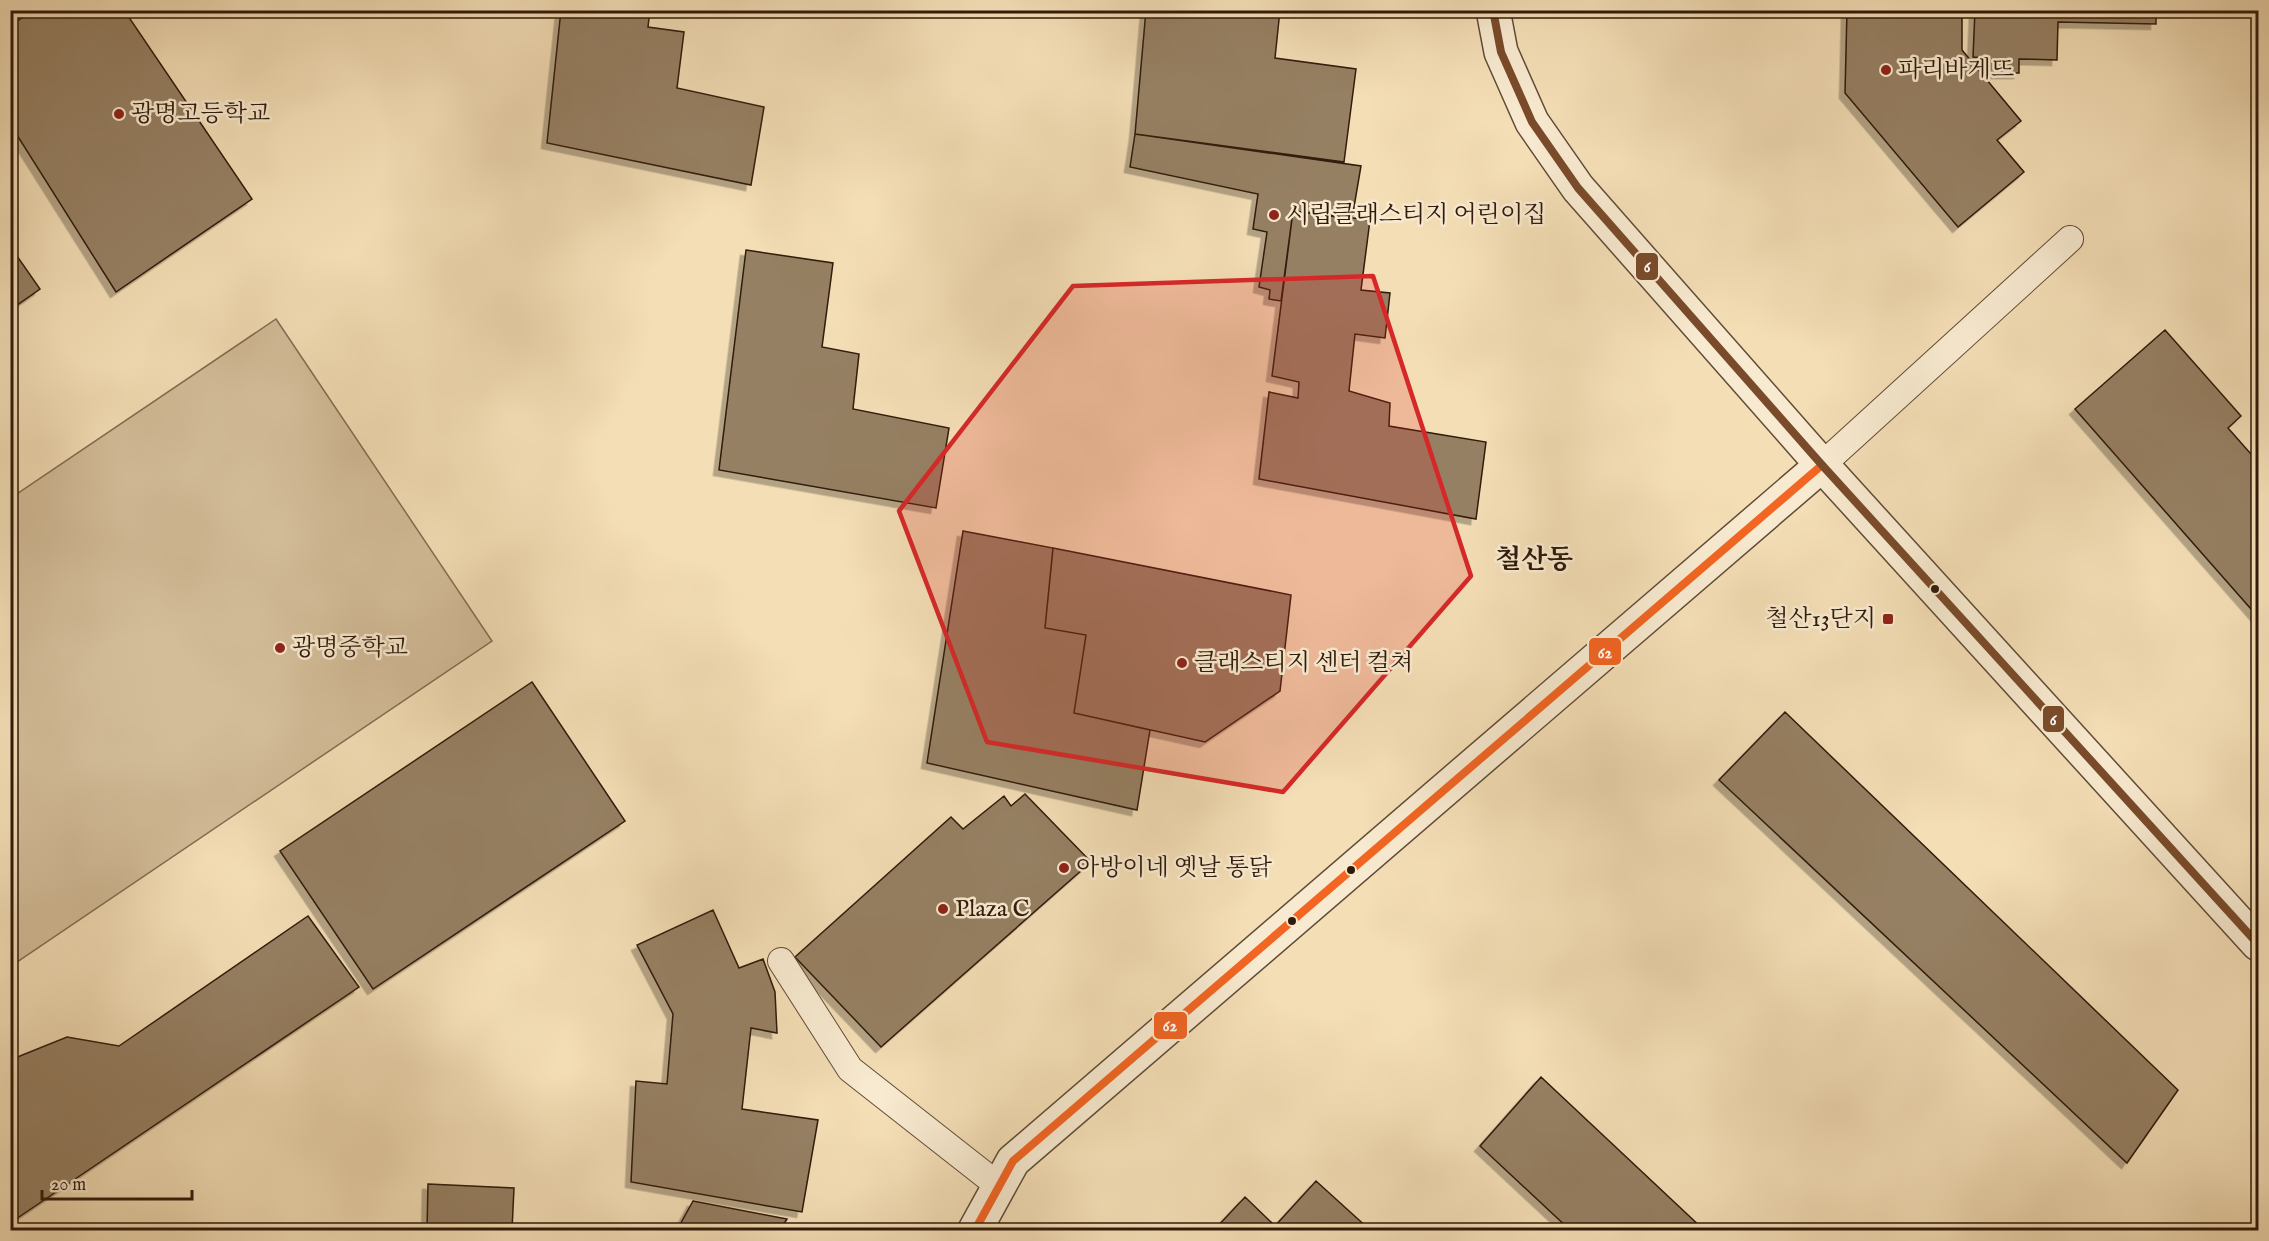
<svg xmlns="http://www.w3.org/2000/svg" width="2269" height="1241" font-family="'IM FELL English','Noto Serif KR',serif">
  <defs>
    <filter id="shadow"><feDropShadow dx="-5.5" dy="5.5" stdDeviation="0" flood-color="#0004"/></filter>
  </defs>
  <rect width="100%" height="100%" fill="#f4deb6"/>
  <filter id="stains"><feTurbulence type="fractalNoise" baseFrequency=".00333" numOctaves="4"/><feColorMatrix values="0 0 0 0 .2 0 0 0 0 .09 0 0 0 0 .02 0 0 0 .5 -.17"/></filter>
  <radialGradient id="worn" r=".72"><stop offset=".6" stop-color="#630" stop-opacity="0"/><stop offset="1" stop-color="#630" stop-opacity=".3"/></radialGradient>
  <path fill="#d3bd99" stroke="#826c52" stroke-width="1.5" d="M276,319L492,641L11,966V498Z"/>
  <path fill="#968063" stroke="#301a0a" stroke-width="1.5" filter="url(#shadow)" d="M34,10H124L252,199L116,292L10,124V26Z
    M561,10H650L648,27L684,32L677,88L764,107L751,185L547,143Z
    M1146,10H1280L1275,58L1356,69L1344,162L1135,134Z
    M1847,10H1962V50L2021,121L1997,140L2024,172L1958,227L1845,93Z
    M1975,10H2156V24L2058,22L2057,60L2019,59V73H1983V58L1973,57Z
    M1135,134L1361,166L1352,219L1293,211L1281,301L1269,299L1270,290L1259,287L1267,232L1253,229L1258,194L1130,167Z
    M1293,211L1370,220L1361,290L1390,293L1385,338L1355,334L1349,391L1390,403L1389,426L1486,442L1476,519L1259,479L1269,392L1298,398L1299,382L1272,376Z
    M10,246L40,289L10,310Z
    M746,250L833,263L822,347L859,354L853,409L949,428L936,508L719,470Z
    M2165,330L2241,416L2228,428L2258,462V617L2075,409Z
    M963,531L1053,548L1045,628L1086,635L1074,713L1150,730L1137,810L927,763Z
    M1053,548L1291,595L1280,691L1205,742L1074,713L1086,635L1045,628Z
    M532,682L625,821L373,989L280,851Z
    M1785,712L2178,1090L2127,1163L1719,780Z
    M1025,794L1091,862L881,1047L795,957L951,817L963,829L1004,796L1011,806Z
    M713,910L739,968L763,959L775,992L777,1033L751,1028L742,1109L818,1120L802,1212L631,1182L636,1081L667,1084L673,1014L637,945Z
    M308,916L359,987L16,1219L10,1210V1063L20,1056L67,1037L119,1046Z
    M1541,1077L1704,1230H1570L1480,1146Z
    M1316,1181L1370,1230H1214L1245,1197L1275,1226Z
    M428,1184L514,1188L512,1230H427Z
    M693,1201L787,1219L780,1230H677Z"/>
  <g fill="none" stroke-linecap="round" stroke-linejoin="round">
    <defs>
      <path id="service" d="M1822,465L2070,239
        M781,961L850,1069L999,1186"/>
      <path id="minor" d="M975,1230L1013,1161L1822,465"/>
      <path id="tertiary" d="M1493,10L1501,52L1532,122L1578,188L1822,465L2258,944"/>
    </defs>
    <use href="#service" stroke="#614b35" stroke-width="28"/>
    <use href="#minor" stroke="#614b35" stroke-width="36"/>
    <use href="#tertiary" stroke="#614b35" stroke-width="36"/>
    <use href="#service" stroke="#f8ead0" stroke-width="26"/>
    <use href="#minor" stroke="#f8ead0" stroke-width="33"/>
    <use href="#tertiary" stroke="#f8ead0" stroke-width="33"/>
    <defs>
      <path id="bus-1" d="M975,1230L1013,1161L1822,465"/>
      <path id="bus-2" d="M1493,10L1501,52L1532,122L1578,188L1822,465L2258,944"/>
    </defs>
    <use href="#bus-1" stroke="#f8ead0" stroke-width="12"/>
    <use href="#bus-2" stroke="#f8ead0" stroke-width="12"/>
    <use href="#bus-1" stroke="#f26522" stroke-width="8"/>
    <use href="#bus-2" stroke="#7a4b2a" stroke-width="8"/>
  </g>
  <path fill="#d62828" fill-opacity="0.2" stroke="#d62828" stroke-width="4.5" stroke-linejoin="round" d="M1373,276L1471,576L1283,792L987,742L899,511L1073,286Z"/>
  <g fill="#8f2418" stroke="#f8ead0" stroke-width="2">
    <circle cx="1886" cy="70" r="6"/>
    <circle cx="119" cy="114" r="6"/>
    <circle cx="1274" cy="215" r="6"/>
    <rect x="1882" y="613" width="12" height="12" rx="3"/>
    <circle cx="280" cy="648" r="6"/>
    <circle cx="1182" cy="663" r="6"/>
    <circle cx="1064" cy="868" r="6"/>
    <circle cx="943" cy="909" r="6"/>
  </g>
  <g fill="#301a0a" stroke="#f8ead0" stroke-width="2">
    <circle cx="1935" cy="589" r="5"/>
    <circle cx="1351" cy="870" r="5"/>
    <circle cx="1292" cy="921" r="5"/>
  </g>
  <g text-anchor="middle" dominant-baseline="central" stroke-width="5" stroke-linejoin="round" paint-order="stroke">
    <g font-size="24" fill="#301a0a" stroke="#f8ead0" text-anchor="start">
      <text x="1898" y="70">파리바게뜨</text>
      <text x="131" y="114">광명고등학교</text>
      <text x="1286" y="215">시립클래스티지 어린이집</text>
      <text x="1876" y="619" text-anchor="end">철산13단지</text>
      <text x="292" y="648">광명중학교</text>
      <text x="1194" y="663">클래스티지 센터 컬쳐</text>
      <text x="1076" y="868">아방이네 옛날 통닭</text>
      <text x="955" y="909">Plaza C</text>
    </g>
    <g font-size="27" font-weight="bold" fill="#301a0a" stroke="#f8ead0">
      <text x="1534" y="561">철산동</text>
    </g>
  </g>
  <g stroke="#f8ead0" stroke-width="2">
    <rect x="1635" y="252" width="24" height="29" rx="6" fill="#7a4b2a"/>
    <rect x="1588" y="637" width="34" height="29" rx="6" fill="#f26522"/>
    <rect x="2042" y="705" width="23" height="28" rx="6" fill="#7a4b2a"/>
    <rect x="1153" y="1011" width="35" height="29" rx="6" fill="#f26522"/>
  </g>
  <g font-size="16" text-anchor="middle" font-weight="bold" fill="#fff">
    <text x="1647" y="272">6</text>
    <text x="1605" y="658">62</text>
    <text x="2053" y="725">6</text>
    <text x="1170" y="1031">62</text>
  </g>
  <rect width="2269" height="1241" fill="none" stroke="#f4deb6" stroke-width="36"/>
  <rect x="12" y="12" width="2245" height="1217" fill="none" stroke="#301a0a" stroke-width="3"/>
  <rect x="18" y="18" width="2233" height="1205" fill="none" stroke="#301a0a" stroke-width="1.5"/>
  <path d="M42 1190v9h150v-9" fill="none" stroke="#301a0a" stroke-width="3"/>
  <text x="51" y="1190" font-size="18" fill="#301a0a" stroke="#f8ead0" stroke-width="4.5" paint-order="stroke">20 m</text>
  <rect width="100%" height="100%" filter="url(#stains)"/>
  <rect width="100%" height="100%" fill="url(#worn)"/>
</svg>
